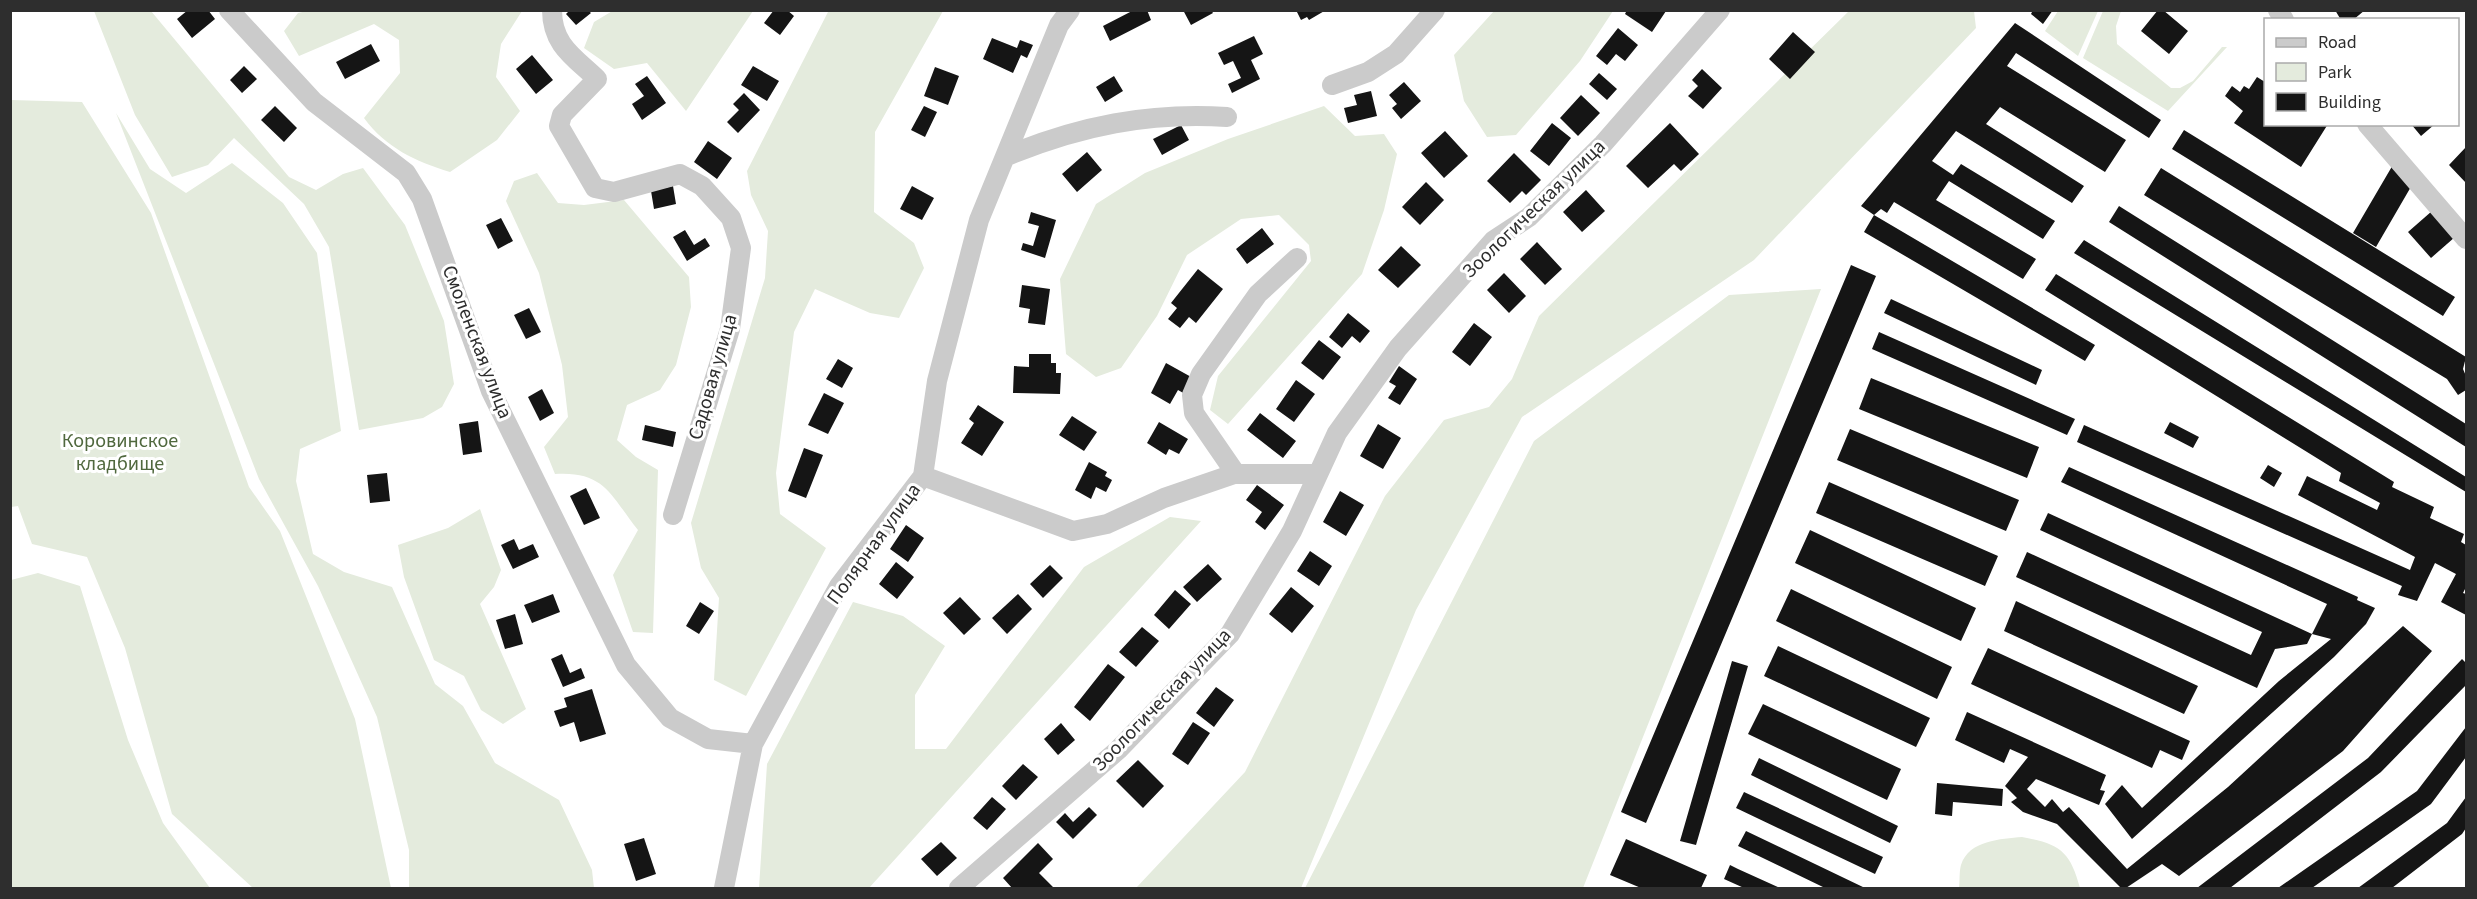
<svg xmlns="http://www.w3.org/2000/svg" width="2477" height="899" font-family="'Source Sans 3',sans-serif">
  <rect width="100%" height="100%" fill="#fff"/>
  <path fill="#e4ebdd" d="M614,10H753V11L686,111L647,63L614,69L584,48L594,22Z
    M829,10L943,11L875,132L874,212L914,243L924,268L899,318L870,313L815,289L794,332L776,473L780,514L826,548L746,696L714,680L719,598L701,568L691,523L765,278L768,231L751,195L747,171Z
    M94,11H151L289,177L316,190L343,174L363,168L405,225L444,321L454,384L442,407L423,418L359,430L329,247L304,204L234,138L208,165L172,177L135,115Z
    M410,11H522L501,44L496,77L520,111L497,140L450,172C415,161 386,148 364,118L400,73L399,40L374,24L299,56L284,31L298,13L307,11Z
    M1494,11H1613L1580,61L1516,135L1487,137L1464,101L1454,55Z
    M1849,11H1974L1976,28L1754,260L1522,417L1416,610L1301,888H1136L1245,772L1385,496L1444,420L1489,407L1512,379L1539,316Z
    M2058,11H2098L2078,56L2045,31Z
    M2103,11H2121L2116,26L2117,44L2171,88H2180L2193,81L2222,47H2227L2168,111L2083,58Z
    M11,100L82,102L151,213L249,487L280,531L355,719L391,888H253L172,814L125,648L87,557L32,544L18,506L11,507Z
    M1324,106L1355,136L1384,134L1397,154L1384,210L1362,274L1228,424L1210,410L1218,376L1311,261L1309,245L1279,215L1241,219L1187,255L1157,316L1121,368L1096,377L1066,354L1060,279L1096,204L1145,173L1228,139Z
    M116,113L150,169L186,193L232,163L283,203L317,253L341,431L300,449L296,481L313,554L344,572L392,587L435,684L463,706L495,763L559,800L592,870L594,888H409V850L377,717L318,586L259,479Z
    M537,173L558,203L584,205L624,200L689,277L691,307L676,365L660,390L627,405L617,440L636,457L658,470L653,633L633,632L613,575L638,530C610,495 605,471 555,474L544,447L568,417L562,365L539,273L506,201L514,181Z
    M1821,289L1583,888H1305L1534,441L1729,295Z
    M480,509L501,570L494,587L480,604L526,709L503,724L481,710L464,676L434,660L404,577L398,545L448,528Z
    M1170,517L1201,521L869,888H759L767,764L853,602L903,616L945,646L915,695V749H946L1084,567Z
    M38,573L80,586L128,740L163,823L210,888H11V580Z
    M2022,837C2060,844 2070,851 2080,888H1959C1960,881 1959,872 1961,865C1969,840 2001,839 2022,837Z"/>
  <path fill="#151515" d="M188,10H208L215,19L192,38L177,19Z
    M570,10H588L591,13L576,25L566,14Z
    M774,10H787L794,16L780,35L764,23Z
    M1134,10H1147L1151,20L1110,41L1103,26Z
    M1183,10H1211L1213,13L1191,25Z
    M1296,10H1326L1309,20L1307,17L1301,20Z
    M1627,10H1665L1666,11L1652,32L1625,14Z
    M2033,10H2053L2043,24L2031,14Z
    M2158,10H2163L2188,31L2169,54L2141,31Z
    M2335,10H2365L2353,20H2341Z
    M2015,23L2161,120L2149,138L2016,53L2007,66L2126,140L2105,172L2000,107L1986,124L2084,186L2072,203L1956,131L1932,161L1953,175L1961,164L2055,221L2043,239L1949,181L1936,200L2036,259L2023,279L1894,202L1887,213L1881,209L1874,215L1861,206Z
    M1618,28L1638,45L1625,61L1616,54L1607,65L1596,56Z
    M1793,32L1815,52L1790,79L1769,59Z
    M1254,36L1263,54L1251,60L1260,79L1232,93L1228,84L1241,78L1233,61L1224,65L1218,53Z
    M992,38L1017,48L1020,40L1033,45L1027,58L1021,55L1013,73L983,59Z
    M371,44L380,61L345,79L336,62Z
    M532,55L553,80L536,94L516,69Z
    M244,66L257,79L242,93L230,80Z
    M753,66L779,81L767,101L741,85Z
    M935,67L959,76L948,105L924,96Z
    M1702,69L1722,88L1703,109L1688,96L1698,86L1692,80Z
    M1599,73L1617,89L1607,100L1589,84Z
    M647,76L666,103L642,120L632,104L644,96L635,84Z
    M1114,76L1123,91L1105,102L1096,87Z
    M2257,77L2265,82V124H2328L2301,167L2234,123L2243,111L2225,96L2232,86L2240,92L2244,86L2249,89Z
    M1404,82L1421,101L1401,119L1392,108L1397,104L1389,95Z
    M1371,91L1377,116L1348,123L1344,108L1357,105L1354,95Z
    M744,93L760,110L738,133L727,122L739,110L733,104Z
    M1581,95L1600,113L1578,136L1560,118Z
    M275,106L297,128L284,142L261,120Z
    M924,106L937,112L925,137L911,130Z
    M1552,123L1571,138L1549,166L1530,151Z
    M1670,123L1699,154L1681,171L1674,164L1648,188L1626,166Z
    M2411,124H2435L2421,136Z
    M1181,125L1189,140L1162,155L1153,139Z
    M2184,130L2455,297L2443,316L2172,149Z
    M1445,131L1468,156L1444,178L1421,153Z
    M708,141L732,158L717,179L694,162Z
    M2466,147V183L2449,165Z
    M1087,152L1102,170L1077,192L1062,174Z
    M1514,153L1541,180L1526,195L1522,191L1510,203L1487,181Z
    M2394,163L2412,185L2376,247L2353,233Z
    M2161,168L2466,357L2463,369L2466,376V390L2458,395L2447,379L2144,195Z
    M1426,182L1444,200L1420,225L1402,207Z
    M673,186L676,204L654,209L651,191Z
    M912,186L934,198L922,220L900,209Z
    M1586,190L1605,211L1582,232L1563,212Z
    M2119,206L2466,424V447L2109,222Z
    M2432,211L2455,237L2431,258L2408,232Z
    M1031,212L1056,220L1045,258L1021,250L1023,243L1033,246L1039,226L1028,223Z
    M1874,215L2095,345L2085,361L1864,232Z
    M501,218L513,241L498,249L486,225Z
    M1262,228L1274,244L1247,264L1236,249Z
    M685,230L694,245L705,238L710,246L687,261L673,237Z
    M2084,240L2466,477V492L2074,253Z
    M1537,242L1562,269L1545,285L1520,259Z
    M1401,246L1421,265L1398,288L1378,270Z
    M1851,265L1876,276L1646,823L1621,812Z
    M1198,269L1223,289L1196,323L1189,317L1180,328L1168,319L1177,308L1171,303Z
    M1504,273L1526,296L1509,313L1487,290Z
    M2056,274L2394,482L2392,487L2434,507L2430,518L2464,534L2461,542L2466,545V587L2463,593L2466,594V615L2441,602L2456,574L2435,563L2417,601L2398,595L2402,586L2077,442L2084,425L2410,570L2415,557L2298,495L2307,476L2377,510L2380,503L2339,481L2341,473L2045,290Z
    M1022,285L1050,289L1045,325L1028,323L1030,309L1019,307Z
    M1891,299L2042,370L2036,385L1884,313Z
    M529,308L541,332L526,339L514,315Z
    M1348,313L1370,331L1360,343L1352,336L1342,348L1329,337Z
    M1474,323L1492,337L1470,366L1452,352Z
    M1879,332L2075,419L2067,435L1872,349Z
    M1319,340L1341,357L1323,380L1301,363Z
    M1029,354H1051V363H1056V373H1061L1060,394L1013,393L1014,366L1029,367Z
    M838,359L853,368L842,388L826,379Z
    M1166,363L1193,378L1185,394L1178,390L1170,404L1151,393Z
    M1399,366L1417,379L1400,405L1388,398L1396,386L1389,382Z
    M1871,378L2039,447L2027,478L1859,409Z
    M1296,380L1315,394L1294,422L1276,409Z
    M542,389L554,413L540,421L528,397Z
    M824,393L844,403L828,434L808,425Z
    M978,405L1004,422L982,456L961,443L974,423L969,419Z
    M1260,413L1296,441L1283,458L1247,430Z
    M1072,416L1097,432L1084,451L1059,435Z
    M478,421L482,452L463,455L459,424Z
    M1159,422L1188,439L1179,454L1169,449L1166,455L1147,443Z
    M2170,422L2199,437L2193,448L2164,433Z
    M1378,424L1401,438L1383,469L1360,456Z
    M645,425L676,432L673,447L642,440Z
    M1850,429L2019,500L2006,531L1837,460Z
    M804,448L823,455L806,498L788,491Z
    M1089,462L1107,472L1105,476L1112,480L1106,492L1096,487L1091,499L1075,490Z
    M2268,465L2282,473L2274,487L2260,478Z
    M2069,467L2358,597L2357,600L2375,608L2366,624L2334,657L2132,839L2105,804L2122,785L2142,808L2279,681L2331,639L2312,634L2307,644L2275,649L2257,688L2016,577L2027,552L2251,655L2262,632L2040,530L2048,513L2312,634L2327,604L2061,482Z
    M387,473L390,501L370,503L367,475Z
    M1829,482L1998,556L1985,586L1816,513Z
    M1257,485L1284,505L1265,530L1255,522L1262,512L1246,500Z
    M586,488L600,518L584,525L570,496Z
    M1340,491L1364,505L1346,536L1323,522Z
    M906,525L924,538L908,562L890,549Z
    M1810,530L1976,608L1961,641L1795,563Z
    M514,539L519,550L533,544L539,557L513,569L501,545Z
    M1310,551L1332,566L1319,586L1297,571Z
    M896,562L914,577L897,599L879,584Z
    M1208,564L1222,579L1197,602L1183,587Z
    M1050,565L1063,578L1043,598L1030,584Z
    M1291,587L1314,606L1292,633L1269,614Z
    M1791,589L1952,667L1937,699L1776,621Z
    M1175,590L1191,604L1169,629L1154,615Z
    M553,594L560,612L532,623L524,605Z
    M1018,594L1032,609L1007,634L992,618Z
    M960,597L981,619L964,635L943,613Z
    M2016,601L2198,686L2184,714L2004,631Z
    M700,602L714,611L699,634L686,626Z
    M515,614L523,644L505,649L496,620Z
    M2403,626L2432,651L2343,751L2179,876L2162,864L2126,888H2121L2057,824L2023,812L2011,802L2017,798L2005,786L2028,757L2010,749L2004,763L1955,740L1967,712L2106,775L2100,790L2105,791L2099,805L2036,779L2027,789L2045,807L2052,799L2063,812L2069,807L2127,869L2228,787Z
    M1142,627L1159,641L1136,667L1119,652Z
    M1778,646L1930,718L1916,747L1764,676Z
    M1988,648L2190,741L2182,760L2160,750L2152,768L1971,684Z
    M562,654L570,673L581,668L585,678L563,687L551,659Z
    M2462,659L2466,663V685L2381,772L2230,888H2197L2368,758Z
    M1732,661L1748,666L1696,845L1680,841Z
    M1108,664L1125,677L1090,721L1074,707Z
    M1216,687L1234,700L1214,727L1196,713Z
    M592,689L606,734L580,742L574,722L560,727L554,711L567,707L564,698Z
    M1763,704L1901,769L1887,800L1748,734Z
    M1193,722L1210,733L1188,765L1172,754Z
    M1061,723L1075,740L1058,755L1044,739Z
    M2466,727V757L2431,804L2312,888H2278L2417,791Z
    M1759,758L1898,826L1890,843L1751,775Z
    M1138,760L1164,786L1143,808L1116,781Z
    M1023,764L1038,777L1016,800L1002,786Z
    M1937,783L2003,789L2002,806L1953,802L1952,816L1935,814Z
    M1744,792L1883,857L1875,874L1736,808Z
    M992,797L1006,809L987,830L973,818Z
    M2466,797V828L2462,834L2392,888H2358L2447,823Z
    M1089,807L1097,815L1073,839L1056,822L1065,813L1073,822Z
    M1746,831L1865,888H1825L1738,846Z
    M644,838L656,874L636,881L624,844Z
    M1626,839L1707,875L1701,888H1641L1610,875Z
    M941,842L957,858L937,876L921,859Z
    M1038,843L1053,859L1039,873L1054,888H1012L1003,878Z
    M1730,865L1738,869L1780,888H1744L1724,879Z"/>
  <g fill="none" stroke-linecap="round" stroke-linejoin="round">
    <path stroke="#cbcbcb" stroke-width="20" d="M229,10L314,102L406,173L422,199L491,391L626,665L670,718L708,739L753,744
      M552,10C552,45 574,57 597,79L562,115L559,126L595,188L614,192L680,174L702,186L731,218L741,248L730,329L673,515
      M2278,10L2284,20
      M1332,85L1368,72L1396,54L1435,10
      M2367,124L2466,239
      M1007,156C1079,126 1149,112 1227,117
      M1236,474L1194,413L1192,395L1201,374L1258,294L1297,258
      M923,476L1073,531L1107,524L1164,498L1234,474H1318
      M724,888L753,744L839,586L923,476L937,381L979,220L1059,25L1070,10
      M959,888L1118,750L1230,634L1292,531L1337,433L1398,348L1494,240L1529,217L1603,144L1720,10"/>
  </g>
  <g text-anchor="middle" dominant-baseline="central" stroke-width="6" stroke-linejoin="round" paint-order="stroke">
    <g font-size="20" fill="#2e2e2e" stroke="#fff">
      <text transform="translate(1534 209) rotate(-44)">Зоологическая улица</text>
      <text transform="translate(477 342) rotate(69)">Смоленская улица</text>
      <text transform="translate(713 377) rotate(-74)">Садовая улица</text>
      <text transform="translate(874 544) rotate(-54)">Полярная улица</text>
      <text transform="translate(1162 700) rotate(-46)">Зоологическая улица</text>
    </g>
    <g font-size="20" fill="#50683e" stroke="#fff">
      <text x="120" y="441">Коровинское<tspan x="120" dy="23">кладбище</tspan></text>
    </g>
  </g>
  <rect width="2477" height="899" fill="none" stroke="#2e2e2e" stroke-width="24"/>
  <rect x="2264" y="18" width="195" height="108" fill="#ffffff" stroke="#ababab" stroke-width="1.5"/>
  <rect x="2276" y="38" width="30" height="9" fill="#cbcbcb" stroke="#ababab" stroke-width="1.5"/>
  <text x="2318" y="48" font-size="18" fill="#2e2e2e">Road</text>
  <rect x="2276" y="63" width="30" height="18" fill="#e4ebdd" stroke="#ababab" stroke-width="1.5"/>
  <text x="2318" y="78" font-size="18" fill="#2e2e2e">Park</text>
  <rect x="2276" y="93" width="30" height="18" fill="#151515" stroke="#ababab" stroke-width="1.5"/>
  <text x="2318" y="108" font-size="18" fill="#2e2e2e">Building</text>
</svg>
